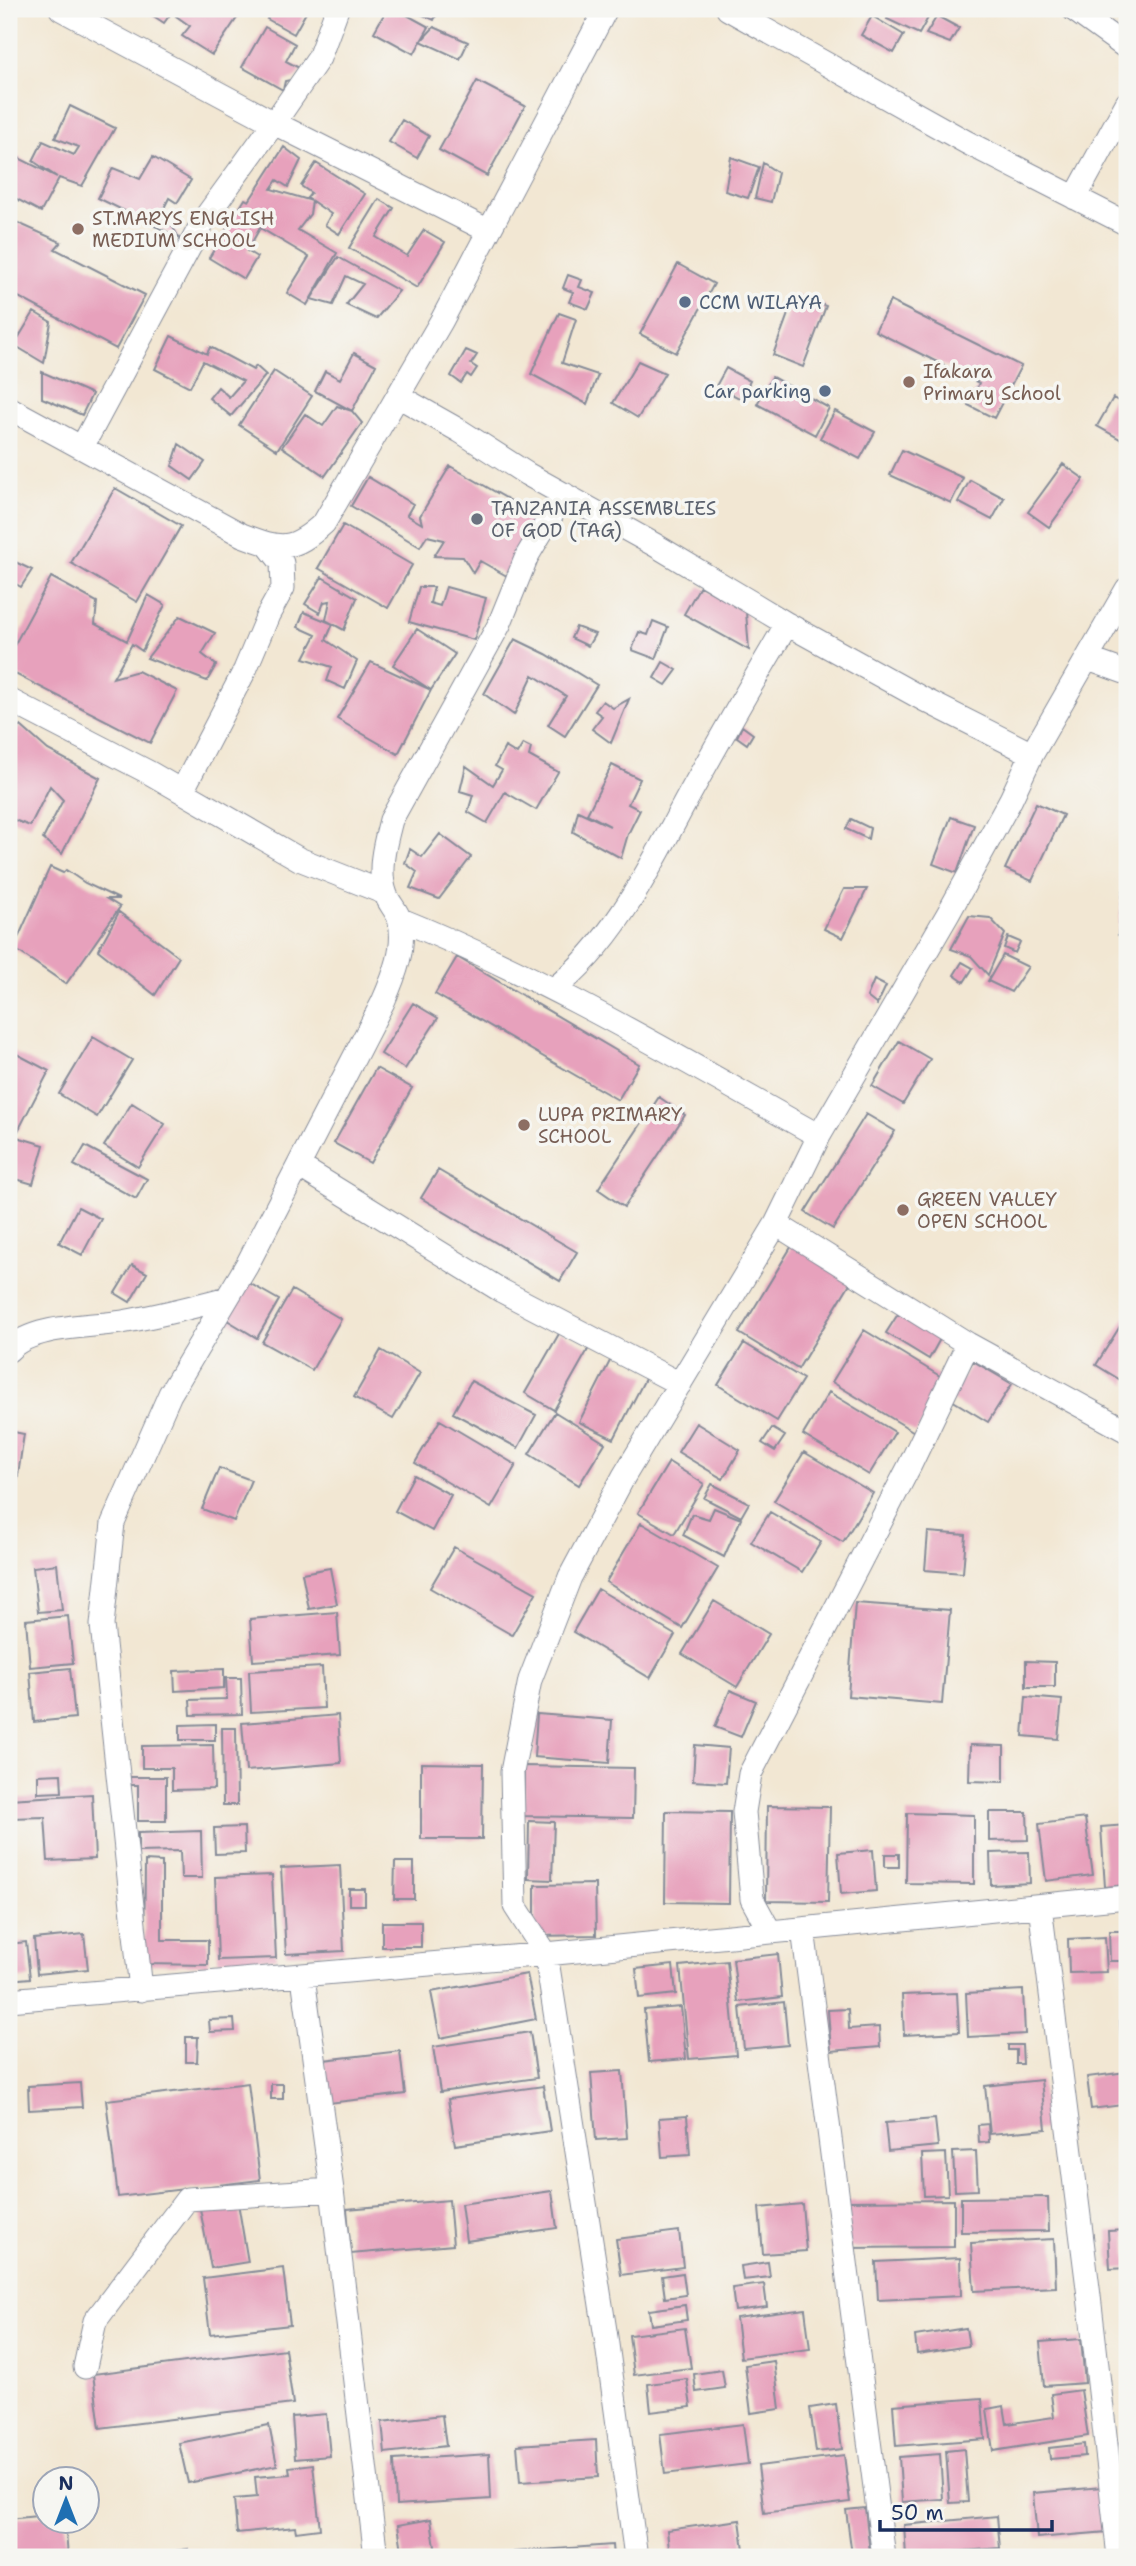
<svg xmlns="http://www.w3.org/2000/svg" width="1136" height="2566" font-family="'Shantell Sans',sans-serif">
  <rect width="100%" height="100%" fill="#f6f6f2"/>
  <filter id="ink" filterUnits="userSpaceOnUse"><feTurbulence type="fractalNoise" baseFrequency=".0143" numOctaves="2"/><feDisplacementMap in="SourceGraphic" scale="14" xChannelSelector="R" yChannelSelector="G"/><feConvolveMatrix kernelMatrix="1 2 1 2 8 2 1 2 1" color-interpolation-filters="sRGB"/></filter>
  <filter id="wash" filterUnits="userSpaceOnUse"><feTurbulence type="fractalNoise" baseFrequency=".00686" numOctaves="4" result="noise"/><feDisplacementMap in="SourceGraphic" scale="28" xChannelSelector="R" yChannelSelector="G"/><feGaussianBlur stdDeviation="1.57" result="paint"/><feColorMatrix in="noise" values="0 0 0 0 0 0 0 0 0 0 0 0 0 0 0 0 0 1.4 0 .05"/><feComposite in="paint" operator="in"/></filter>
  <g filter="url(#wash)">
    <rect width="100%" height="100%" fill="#f2e7d3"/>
    <g id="blocks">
      <path fill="#e7a1bc" d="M143,9H174L164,23Z
        M181,9H236L241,12L212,55L182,36L190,26L176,16Z
        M273,9L284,10L308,9L294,34L267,19Z
        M387,9H396L429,27L421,41L434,27L468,42L460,59L421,41L414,54L374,32Z
        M410,9H439L434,20Z
        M891,9H912L929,16L919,34L887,19Z
        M872,16L904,35L894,53L861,35Z
        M937,16L959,28L950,43L926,34Z
        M265,27L295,44L286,61L301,69L295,79L285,81L283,90L242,67Z
        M477,81L525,106L487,176L439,150Z
        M70,106L115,128L82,186L59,178L41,212L9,195V153L57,177L33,161L43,141L74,155L79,147L55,138Z
        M402,120L429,136L417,158L389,142Z
        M284,147L301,160L288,187L277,180L271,189L312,201L307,198L311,193L301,186L316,163L365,194L339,234L325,225L331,214L312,201L310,214L298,230L337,253L307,305L287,293L309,257L260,228L247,251L257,257L244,279L209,258L245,199L249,201Z
        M153,157L191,180L177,203L169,198L163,210L179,238L98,198L113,168L140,179Z
        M731,157L759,167L748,198L725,191Z
        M763,163L778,173L771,202L755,198Z
        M379,199L394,208L376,237L407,256L424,230L445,242L417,288L349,248Z
        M9,219L61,242L55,249L145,295L116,349L9,292Z
        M338,257L399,291L376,319L346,305L363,284L346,276L333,305L311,299Z
        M678,264L714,284L676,353L640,334Z
        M568,275L582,280L579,287L595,293L588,309L569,302L573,292L563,288Z
        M795,295L826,306L803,367L773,355Z
        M890,301L1021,366L994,418L968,405L979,383L875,331Z
        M34,312L51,322L44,363L14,345Z
        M559,313L576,319L562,363L598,375L587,404L531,374Z
        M171,336L207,354L210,347L253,370L256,366L266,375L231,416L209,398L218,387L229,397L243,381L203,361L190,387L155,369Z
        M466,350L477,355L471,364L477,368L471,377L467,374L461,383L451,376Z
        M354,353L376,365L352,411L315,391L325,371L340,379Z
        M638,361L665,373L638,418L613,403Z
        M726,368L750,381L741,399L716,386Z
        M274,371L312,396L277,450L239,425Z
        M42,372L92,394L82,415L42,398Z
        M772,377L829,408L815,435L757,404Z
        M1113,398L1127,406V430L1122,440L1097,426Z
        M337,406L352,411L362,423L325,476L282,447L305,414L323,426Z
        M835,411L875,432L860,459L820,438Z
        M179,444L205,462L192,480L172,466Z
        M902,450L963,478L951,503L890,475Z
        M1063,464L1084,479L1049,527L1028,512Z
        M450,466L548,522L514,580L480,561L473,573L463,557L434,556L444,540L427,536L420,547L351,506L368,477L413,504L407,515L422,524L420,516Z
        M970,480L1004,498L992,520L958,502Z
        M115,488L181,526L137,602L71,563Z
        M343,525L412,565L388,608L318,568Z
        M9,559L32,570L21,587L9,580Z
        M51,577L97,602L95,624L127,641L148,595L165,605L142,651L132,644L113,678L138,671L177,691L150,743L9,671V655Z
        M322,577L357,598L344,630L333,624L326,640L357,661L345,689L327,681L332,667L304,658L316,635L298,627L304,612L333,624L326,620L330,601L324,602L320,613L305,604Z
        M700,586L746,612L749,650L684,614Z
        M419,587H434L430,603L440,606L446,587L486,598L474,640L409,622Z
        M180,616L215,633L202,654L216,665L207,681L147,658Z
        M653,621L668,627L656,659L632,650L639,632L648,635Z
        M576,627L595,634L588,646L571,638Z
        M417,629L455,654L431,690L398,754L337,719L371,662L431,690L393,665Z
        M515,639L546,654L597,685L565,736L548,725L566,696L533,675L514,715L484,694Z
        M663,662L677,670L666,685L654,678Z
        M629,699L611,743L592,729L602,716L595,711L603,701L613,708Z
        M21,726L48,750L100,778L62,854L43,839L63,800L50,786L30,826L9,818V732Z
        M742,726L753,734L747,744L737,737Z
        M523,744L531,748L529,756L558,772L536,810L505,792L487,823L468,812L473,795L460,791L466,766L493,785L502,770L495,766L505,747L517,754Z
        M612,765L640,779L628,804L640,810L628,834L621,858L573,832L578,811L610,826L587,814Z
        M1036,803L1063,815L1032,881L1005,869Z
        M951,817L974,825L957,873L933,864Z
        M851,819L870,828L868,839L846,829Z
        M440,834L471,857L439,899L410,888L417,872L405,863L410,849L422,857Z
        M50,867L63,873L66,870L85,883L119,899H107L120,907L66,984L12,947L19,936Z
        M844,889H867L843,938L824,929Z
        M1123,891H1127V940L1118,935Z
        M119,912L179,957L155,995L98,950Z
        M969,916L990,918L1005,934L988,975L971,956L951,949Z
        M1008,937L1020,942L1015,953L1004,948Z
        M1003,955L1028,967L1011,992L988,981Z
        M457,957L639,1064L618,1100L435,994Z
        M962,962L973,968L964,982L954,975Z
        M874,980L886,986L877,1005L867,997Z
        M413,1003L438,1018L405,1069L381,1054Z
        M93,1037L132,1060L97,1117L59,1094Z
        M899,1041L930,1059L903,1104L872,1086Z
        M9,1050L49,1071L18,1131L9,1126Z
        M376,1068L412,1088L370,1163L334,1143Z
        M659,1097L685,1115L624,1207L598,1189Z
        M132,1103L165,1124L138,1167L104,1146Z
        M866,1114L895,1131L833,1229L805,1212Z
        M17,1137L44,1145L33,1184L9,1177V1166Z
        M85,1146L147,1179L136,1199L74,1165Z
        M438,1170L577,1252L560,1281L421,1198Z
        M78,1207L101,1219L82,1255L59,1243Z
        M793,1244L852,1280L798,1369L739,1333Z
        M132,1265L147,1273L130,1302L115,1293Z
        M249,1283L279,1300L257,1338L227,1320Z
        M292,1290L341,1319L312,1370L262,1342Z
        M898,1314L940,1339L929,1359L886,1333Z
        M1127,1315V1384L1096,1365Z
        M864,1330L948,1381L916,1433L832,1382Z
        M560,1332L589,1348L554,1410L525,1393Z
        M744,1343L803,1379L777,1421L718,1385Z
        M381,1350L420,1373L393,1419L354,1397Z
        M611,1359L646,1377L614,1439L579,1422Z
        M973,1361L1012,1384L988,1422L950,1399Z
        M471,1381L536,1415L518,1448L453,1413Z
        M829,1392L895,1432L869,1475L803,1435Z
        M555,1412L605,1443L579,1485L529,1454Z
        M440,1420L516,1465L491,1508L415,1463Z
        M696,1423L740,1450L723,1479L678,1452Z
        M772,1428L785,1436L775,1451L762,1443Z
        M9,1431L24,1434L17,1482L9,1480Z
        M804,1452L873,1493L843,1542L774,1501Z
        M669,1462L704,1484L674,1534L638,1513Z
        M219,1468L251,1480L234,1521L202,1509Z
        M414,1475L451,1495L432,1531L395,1511Z
        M712,1484L749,1503L741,1517L704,1498Z
        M714,1508L741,1519L724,1557L683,1535L692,1514L709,1519Z
        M770,1512L821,1542L802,1572L751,1542Z
        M641,1523L718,1568L682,1628L606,1582Z
        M928,1532L966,1535L963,1573L925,1570Z
        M454,1547L536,1593L512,1635L430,1588Z
        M57,1564L62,1610L38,1612L33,1567Z
        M330,1568L337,1604L309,1609L302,1573Z
        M598,1589L675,1635L650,1678L573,1632Z
        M714,1601L769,1634L737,1687L682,1654Z
        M855,1603L950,1610L942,1704L848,1696Z
        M337,1612L340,1655L253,1661L250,1619Z
        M68,1616L73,1663L30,1667L26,1620Z
        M1026,1661L1055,1662V1687H1026Z
        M322,1667L324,1708L251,1712L249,1671Z
        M70,1668L75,1718L34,1722L30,1672Z
        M224,1669V1688L175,1691L174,1671Z
        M226,1678H241L242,1714L191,1715L190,1700L227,1699Z
        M730,1690L756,1701L741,1737L715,1727Z
        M1026,1697L1062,1700L1058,1739L1023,1736Z
        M537,1714L612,1720L609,1763L534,1757Z
        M338,1715L341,1763L246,1771L242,1723Z
        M215,1724V1740H180V1725Z
        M222,1728H236L237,1805H223Z
        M213,1745L214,1789L172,1790V1768H142V1746Z
        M695,1745L729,1748L726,1783L693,1781Z
        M970,1745L1004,1746V1782L969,1781Z
        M421,1763L483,1764L482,1839H421Z
        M524,1766L634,1768L633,1818L524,1816Z
        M61,1774L62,1792L38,1793V1775Z
        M124,1777H166V1821H138V1785H124Z
        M92,1794L95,1859L48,1861L45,1817L9,1818V1799Z
        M767,1806L830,1807L828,1902L766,1901Z
        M666,1811L730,1812L729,1903L665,1902Z
        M989,1812H1027L1028,1840L989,1841Z
        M907,1813L974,1815V1884L906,1883Z
        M1085,1818L1093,1875L1046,1881L1039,1824Z
        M529,1821L554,1822L552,1880L528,1879Z
        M1127,1825V1885L1105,1887L1101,1827Z
        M244,1827L245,1853L215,1854L214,1828Z
        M201,1831L202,1878H181L180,1851L138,1852V1833Z
        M873,1850L876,1891L841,1894L838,1853Z
        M1029,1852L1030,1883L991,1885L990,1853Z
        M885,1854H899V1867H885Z
        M145,1861L162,1862V1940H208V1965L144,1964Z
        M395,1862H414V1899H394Z
        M340,1865L344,1951L286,1954L281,1868Z
        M272,1875L276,1958L218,1960L215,1877Z
        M595,1884L596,1935L535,1936V1885Z
        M349,1889H365V1905H349Z
        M382,1922H421V1947H382Z
        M1109,1931H1127V1961H1110Z
        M84,1934L88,1969L37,1974L34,1939Z
        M1105,1937L1107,1972L1069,1973L1068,1939Z
        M26,1942L30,1978L9,1980V1944Z
        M778,1954L782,1997L738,2002L733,1959Z
        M727,1961L736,2055L689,2059L680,1966Z
        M673,1965L676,1994L639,1998L636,1969Z
        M527,1974L536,2019L440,2038L431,1992Z
        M1023,1990L1025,2034L968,2037L966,1993Z
        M957,1993L959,2032L904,2035L902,1995Z
        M784,2002L788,2045L744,2049L740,2007Z
        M681,2007L686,2059L649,2062L644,2010Z
        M848,2009L849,2029L879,2027L880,2047L831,2051L828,2010Z
        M1120,2017H1127V2037H1121Z
        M234,2019L235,2031L210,2032L209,2020Z
        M530,2032L537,2078L440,2092L433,2047Z
        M186,2037H198L197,2062H186Z
        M1008,2045H1022L1023,2064H1016V2050H1008Z
        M400,2051L405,2094L329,2103L324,2060Z
        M622,2071L627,2138L596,2140L591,2073Z
        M1127,2072V2119H1124L1122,2105L1091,2109L1087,2077Z
        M1041,2080L1046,2129L990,2134L985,2086Z
        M80,2083L82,2107L29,2110L28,2086Z
        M248,2083L260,2180L118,2197L106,2100Z
        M271,2084H283V2099H271Z
        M543,2086L550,2131L455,2145L448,2099Z
        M687,2116L690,2155L662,2157L659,2118Z
        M935,2119L938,2146L888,2151L885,2123Z
        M988,2124L989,2142L979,2143L978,2125Z
        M976,2151L978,2190L955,2191L953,2152Z
        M946,2153L948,2195L924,2196L922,2154Z
        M552,2191L557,2228L466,2241L461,2204Z
        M237,2197L248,2262L211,2268L199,2203Z
        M1048,2197L1049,2231L961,2232V2198Z
        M449,2200L453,2245L351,2254L347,2209Z
        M954,2200V2247L846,2248V2201Z
        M802,2204L806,2251L763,2254L759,2208Z
        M1127,2230V2268L1110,2269L1108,2231Z
        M679,2231L683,2267L621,2275L616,2239Z
        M1054,2239L1056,2287L974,2291L971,2243Z
        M960,2258L961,2296L878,2300L876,2262Z
        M768,2262L770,2277L743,2280L741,2266Z
        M283,2268L290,2325L210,2334L203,2278Z
        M683,2273L686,2295L665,2298L662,2276Z
        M764,2284L767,2307L735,2311L732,2288Z
        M685,2305L687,2320L651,2325L649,2310Z
        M805,2309L810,2349L741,2358L736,2318Z
        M685,2328L691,2368L634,2375L629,2335Z
        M966,2328L969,2346L917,2354L915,2336Z
        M1081,2339L1085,2383L1044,2386L1040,2342Z
        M285,2349L293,2404L100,2428L93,2374Z
        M774,2361L780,2409L751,2413L745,2365Z
        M722,2370L725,2388L696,2392L694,2374Z
        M687,2379L691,2407L651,2412L648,2384Z
        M1081,2390L1088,2436L993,2451L987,2409L1004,2406L1007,2424L1054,2417L1051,2394Z
        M982,2398L985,2439L896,2446L893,2405Z
        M836,2404L842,2449L816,2452L810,2408Z
        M326,2414L330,2456L295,2459L292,2417Z
        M442,2415L446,2446L385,2453L382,2422Z
        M1127,2420V2467L1113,2462Z
        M743,2424L748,2464L665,2474L660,2434Z
        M269,2425L277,2465L188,2483L179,2443Z
        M596,2440L598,2477L520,2482L517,2445Z
        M1084,2444L1085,2456L1050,2459L1049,2448Z
        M964,2449L968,2502L950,2503L946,2451Z
        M489,2454L491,2499L396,2505L394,2460Z
        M940,2454L943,2499L902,2502L899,2457Z
        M844,2455L850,2502L764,2513L758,2466Z
        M313,2464L320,2529L296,2532L295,2527L237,2533L234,2499L257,2497L255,2477L290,2474L289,2467Z
        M1102,2487L1107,2532L1037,2538L1033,2493Z
        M865,2508L870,2553L852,2555L846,2510Z
        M46,2515V2520H65L68,2557H9V2519Z
        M997,2516L1000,2548L906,2556L904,2525Z
        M431,2519L436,2554L403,2557L398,2525Z
        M740,2520L745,2557H670L667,2530Z
        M612,2545L613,2557H514V2552Z
        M188,2549L189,2557H143V2556Z"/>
    </g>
  </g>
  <g filter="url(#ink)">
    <use href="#blocks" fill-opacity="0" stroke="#868b98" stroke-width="2"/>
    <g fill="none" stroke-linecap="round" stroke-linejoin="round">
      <defs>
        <path id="minor" d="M61,9L274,123L205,218L82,447
          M337,9L319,58L274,123L489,231
          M728,9L966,142L1127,224
          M1073,9L1127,48
          M1075,198L1127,103
          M398,396L460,431L527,474L655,545L787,624L923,699L1032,754
          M9,408L242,535C282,550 292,552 324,523L442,320L606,9
          M1088,659L1127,673
          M9,700L150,773L299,859L385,893
          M182,791L245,670L268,615L283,588L282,563L268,545
          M399,919C546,978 681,1059 819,1136
          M554,989C616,940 651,865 688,797C720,739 753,681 787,624
          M299,1166L502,1291L680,1384
          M776,1224L968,1344L1127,1431
          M9,1350C32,1325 89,1327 122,1322C157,1316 193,1307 227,1298
          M1040,1906L1089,2296L1119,2557
          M803,1929L884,2557
          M770,1932L752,1899L744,1812L750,1774L910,1465L968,1344
          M303,1977L332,2190L376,2557
          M141,1990L102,1625L113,1523L170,1394L247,1265L383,1002C394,977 407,946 399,918C396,910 389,903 386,895C377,871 385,843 391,820L499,625L527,556L564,494
          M9,2000L546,1954L1127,1897
          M85,2367L95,2321L187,2199L332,2190
          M636,2557L606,2337L546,1954L515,1906L512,1772L530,1680L570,1577L624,1476L776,1224L819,1136L948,914L1011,799L1032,754L1127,589"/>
      </defs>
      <use href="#minor" stroke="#868b98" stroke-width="25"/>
      <use href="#minor" stroke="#fff" stroke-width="23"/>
    </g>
  </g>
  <g fill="#8d6e63" stroke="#f6f6f2" stroke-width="2.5">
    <circle cx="78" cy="229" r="7"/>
    <circle cx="909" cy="382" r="7"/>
    <circle cx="524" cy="1125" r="7"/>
    <circle cx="903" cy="1210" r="7"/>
  </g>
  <g fill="#5c6f8a" stroke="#f6f6f2" stroke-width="2.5">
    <circle cx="685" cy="302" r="7"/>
    <circle cx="825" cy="391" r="7"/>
  </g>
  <circle fill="#6b7280" stroke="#f6f6f2" stroke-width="2.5" cx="477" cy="519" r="7"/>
  <g text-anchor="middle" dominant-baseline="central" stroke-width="7" stroke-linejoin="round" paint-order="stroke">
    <g font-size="19" fill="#785e54" stroke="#f6f6f2" text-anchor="start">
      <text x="92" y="218">ST.MARYS ENGLISH<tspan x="92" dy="22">MEDIUM SCHOOL</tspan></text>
      <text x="923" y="371">Ifakara<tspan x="923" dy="22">Primary School</tspan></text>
      <text x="538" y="1114">LUPA PRIMARY<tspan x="538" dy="22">SCHOOL</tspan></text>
      <text x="917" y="1199">GREEN VALLEY<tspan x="917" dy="22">OPEN SCHOOL</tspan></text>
    </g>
    <g font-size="19" fill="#4e5e75" stroke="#f6f6f2" text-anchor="start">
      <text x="699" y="302">CCM WILAYA</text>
      <text x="811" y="391" text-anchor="end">Car parking</text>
    </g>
    <g font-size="19" fill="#5b616d" stroke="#f6f6f2" text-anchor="start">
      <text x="491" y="508">TANZANIA ASSEMBLIES<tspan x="491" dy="22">OF GOD (TAG)</tspan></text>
    </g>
  </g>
  <rect width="1136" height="2566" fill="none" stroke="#f6f6f2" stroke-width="35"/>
  <g transform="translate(66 2500)"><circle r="33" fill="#f6f6f2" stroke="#9ea6b7" stroke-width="2"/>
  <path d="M0-5L12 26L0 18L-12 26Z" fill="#1f6fb2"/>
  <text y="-10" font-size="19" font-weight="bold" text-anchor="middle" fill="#1b2f5e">N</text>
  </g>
  <path d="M880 2520v10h172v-10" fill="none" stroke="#1b2f5e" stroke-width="3.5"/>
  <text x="891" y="2520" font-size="21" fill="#1b2f5e" stroke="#f6f6f2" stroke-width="5" paint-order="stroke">50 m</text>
</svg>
